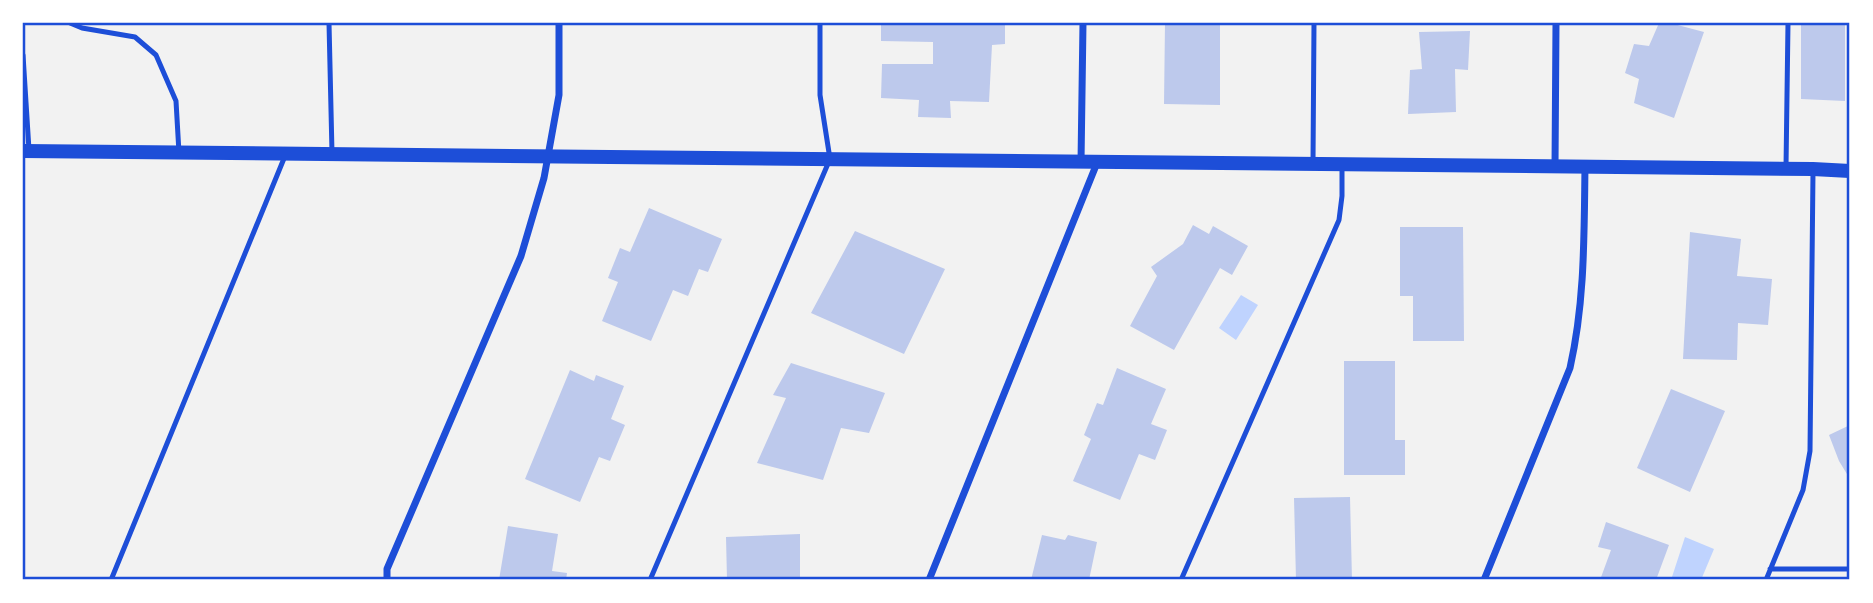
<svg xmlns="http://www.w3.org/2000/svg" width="1873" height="603" font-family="Rubik,sans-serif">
  <rect width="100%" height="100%" fill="#f2f2f2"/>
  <path fill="#bfd3fe" d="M1241,295L1258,305L1236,340L1219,328Z
    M1685,537L1714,549L1701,580H1671Z"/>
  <path fill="#bdc9ec" d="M881,23H1005V44L992,45L989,102L950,101L951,118L918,117L919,100L881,98L882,64H933V42L881,41Z
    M1165,23H1220V105L1164,104Z
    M1659,23H1670L1704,32L1674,118L1634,103L1639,79L1625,73L1634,44L1649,46Z
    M1801,23H1845V101L1801,99Z
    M1470,31L1468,70L1455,69L1456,112L1408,114L1410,70L1422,69L1419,32Z
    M649,208L722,239L708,272L699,269L688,296L673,290L651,341L602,321L618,282L608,278L620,248L630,252Z
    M1193,225L1209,234L1213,226L1248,246L1232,275L1220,268L1174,350L1130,326L1157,276L1151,267L1183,244Z
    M1400,227H1463L1464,341H1413V296H1400Z
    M855,231L945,269L904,354L811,313Z
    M1690,232L1741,239L1737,276L1772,279L1768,325L1738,323L1737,360L1683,359Z
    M1344,361H1395V440H1405V475H1344Z
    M791,363L885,393L869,433L841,428L823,480L757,463L786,398L773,395Z
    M1117,368L1166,389L1151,424L1167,430L1155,460L1139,454L1120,500L1073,481L1091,439L1084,435L1097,403L1103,405Z
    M570,370L594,381L596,375L624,386L611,419L625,425L610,461L599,457L580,502L525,479Z
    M1671,389L1725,411L1690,492L1637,468Z
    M1850,425V479L1839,461L1829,435Z
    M1350,497L1352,580H1296L1294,498Z
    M1606,522L1669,545L1656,580H1600L1611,550L1598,547Z
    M508,526L558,534L552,571L567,573L566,580H499Z
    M800,534V580H727L726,537Z
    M1042,535L1065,540L1068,535L1097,542L1089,580H1031Z"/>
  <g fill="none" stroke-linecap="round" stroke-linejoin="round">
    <path stroke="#1d4ed8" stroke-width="5" d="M70,23L82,28L135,37L156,55L176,101L179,153
      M329,23L332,153
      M23,55L29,150
      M1313,162L1314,23
      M1786,167L1788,23
      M1770,569H1850
      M111,580L285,156
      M650,580L830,159L820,95V23
      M1181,580L1339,220L1342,196V165
      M1766,580L1803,490L1810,451L1813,172"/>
    <path stroke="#1d4ed8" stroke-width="7" d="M1081,162L1083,23
      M1555,167L1556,23
      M387,580V569L521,256L544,178L559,95V23
      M929,580L1097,163
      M1484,580L1570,368C1585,302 1584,235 1585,167"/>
    <path stroke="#1d4ed8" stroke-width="14" d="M23,151L1813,169L1850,171"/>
  </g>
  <rect width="1873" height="603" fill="none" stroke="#ffffff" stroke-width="49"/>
  <rect x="24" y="24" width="1824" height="554" fill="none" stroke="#1d4ed8" stroke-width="2.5"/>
</svg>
